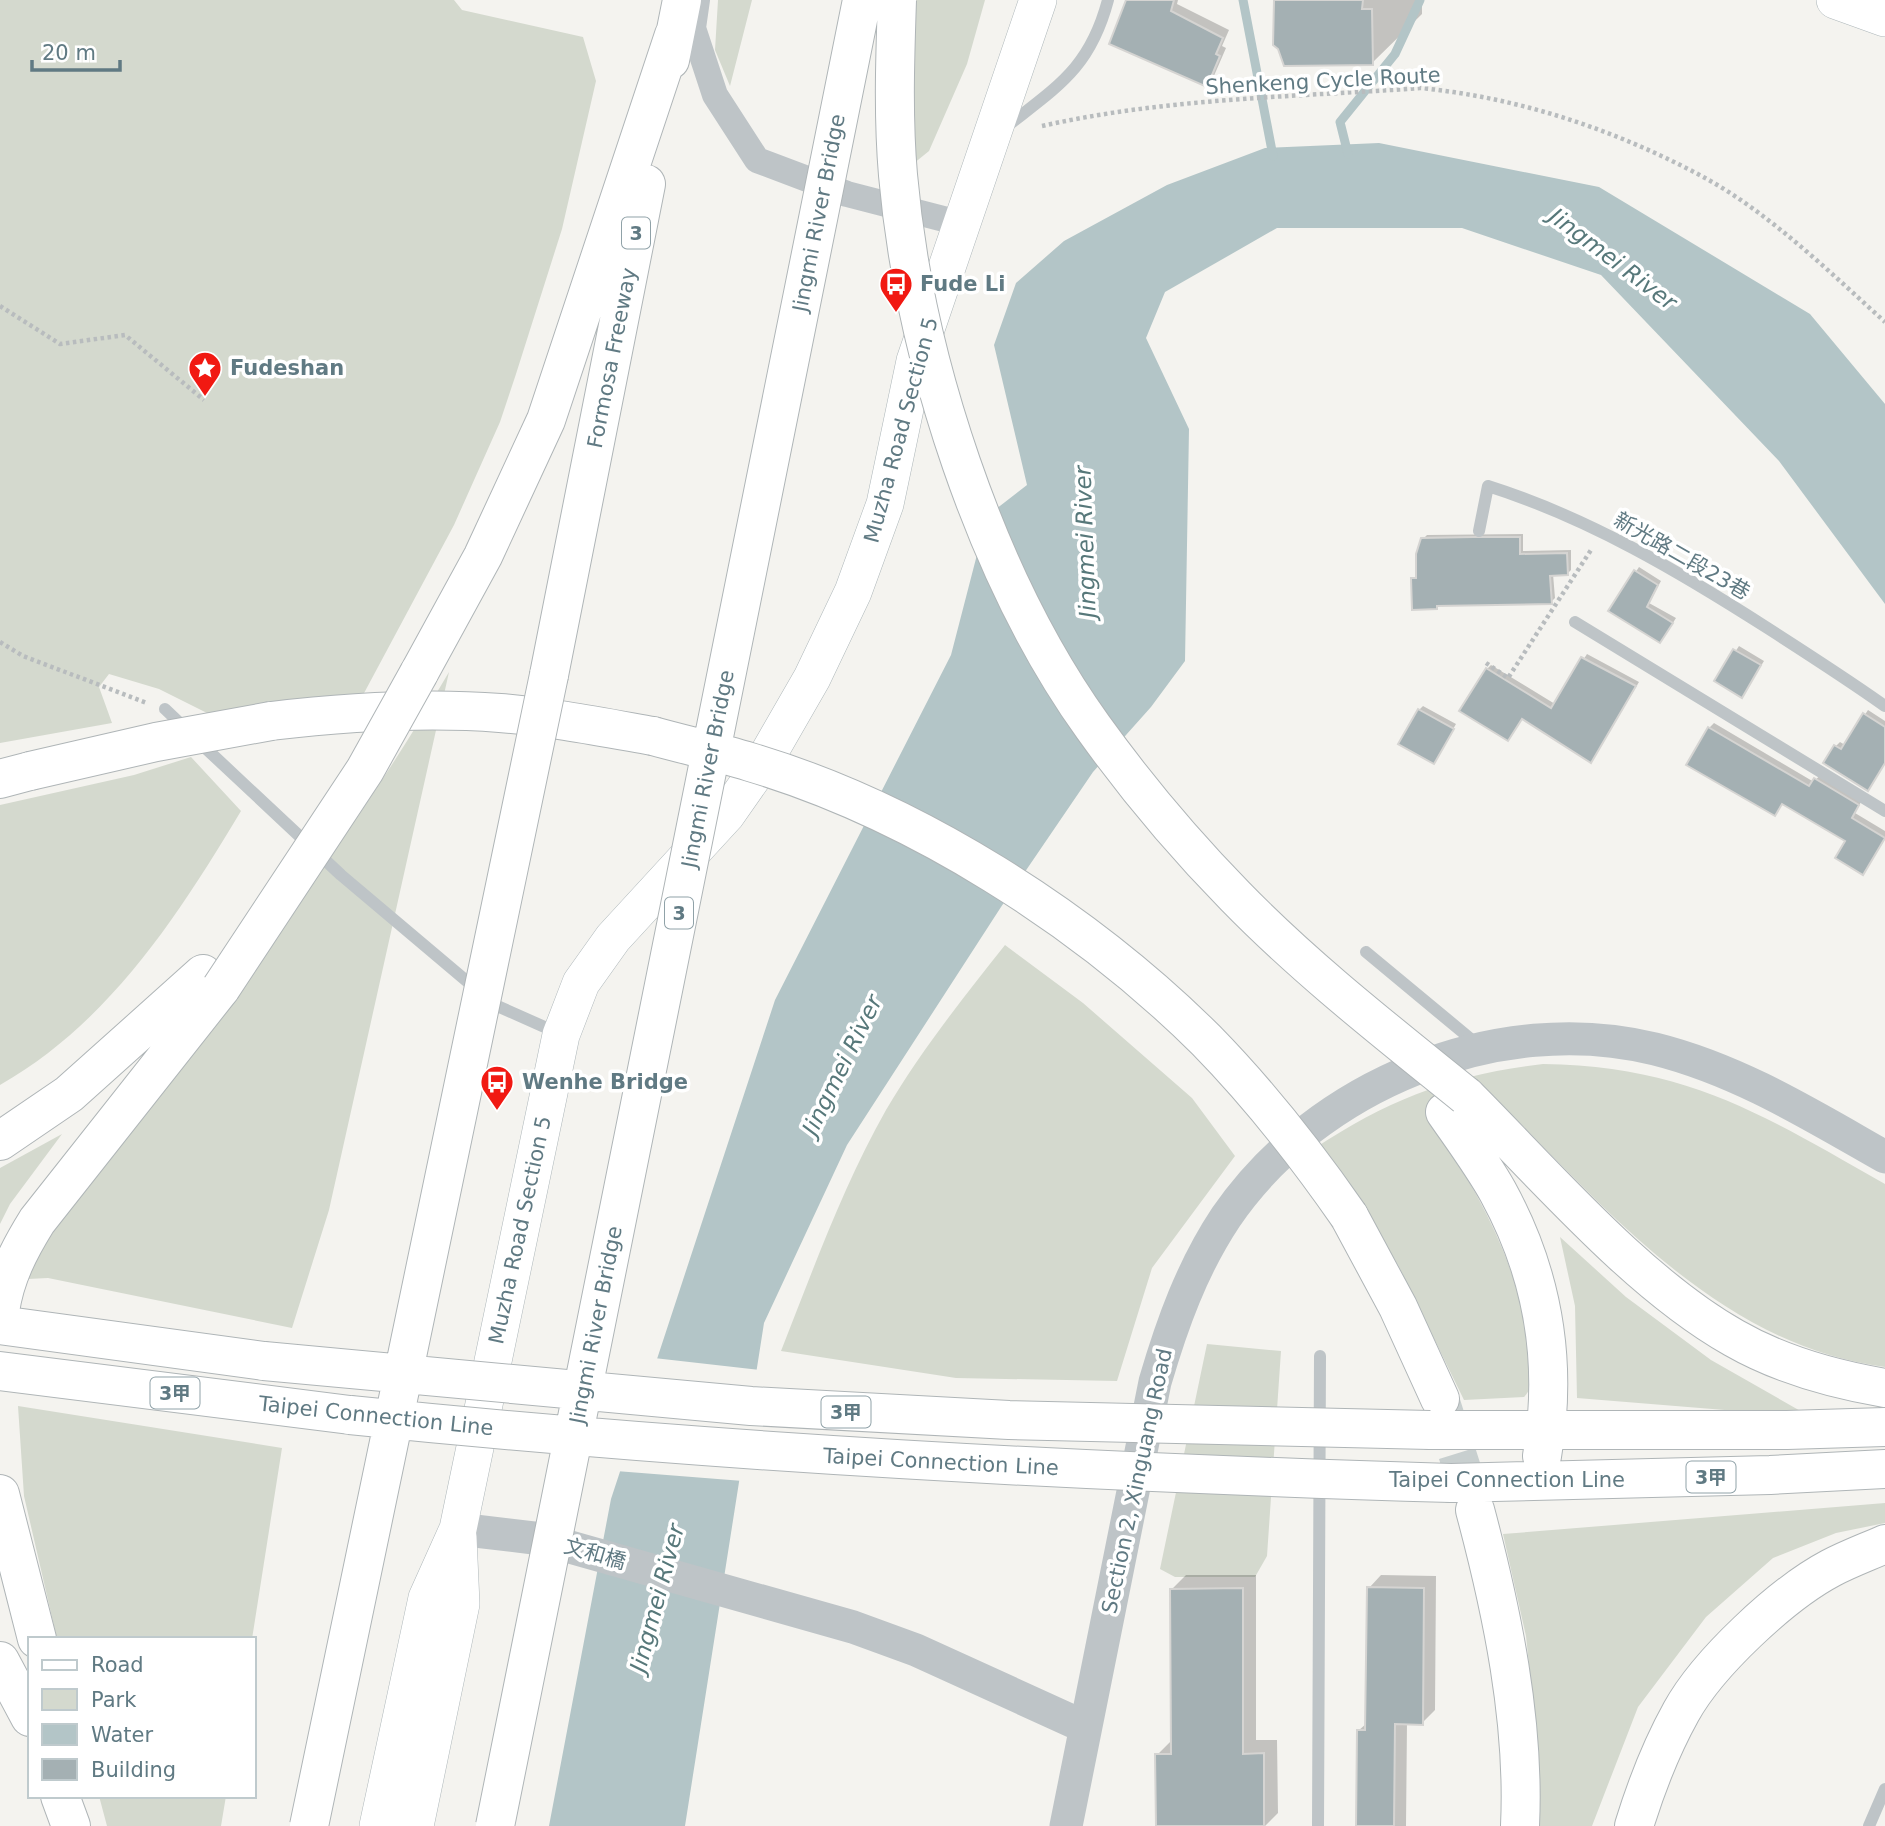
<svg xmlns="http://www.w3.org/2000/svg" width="1885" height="1826" font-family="'DejaVu Sans','Noto Sans TC',sans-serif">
  <rect width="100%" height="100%" fill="#f4f3ef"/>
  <path fill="#d4d9ce" d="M0,0H454L462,10L583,37L596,81L562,229L516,374L500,422L454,525L363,695L207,713L159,689L109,674L99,687L112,723L0,743Z
    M718,0H752L730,86L715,50Z
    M909,0H985L967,64L929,151L913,164Z
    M449,672L329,1210L292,1328L48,1278L28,1279L45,1235C186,1051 332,872 449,672Z
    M191,757L241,811C178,916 109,1023 0,1085V805L134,775Z
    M1005,945L1083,1003L1192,1098L1235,1156L1152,1268L1117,1381L956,1378L781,1351C813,1270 843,1186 886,1110C920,1052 963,998 1005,945Z
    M1543,1064C1688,1066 1763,1115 1885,1184V1367C1713,1344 1598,1199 1482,1085L1433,1124C1479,1193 1518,1263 1529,1346C1532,1362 1537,1384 1524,1397L1464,1400L1398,1265L1362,1205L1315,1148C1389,1099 1454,1074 1543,1064Z
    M62,1134L10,1204L0,1224V1168Z
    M1560,1237L1626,1297L1711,1360L1811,1417L1577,1398L1575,1306Z
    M1207,1344L1281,1351L1267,1556L1255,1577H1175L1160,1569Z
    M18,1406L282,1448L252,1639H57L24,1496Z
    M1885,1503V1523L1836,1533L1773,1558L1706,1617L1638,1707L1592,1826H1539L1536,1731L1526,1636L1503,1534Z
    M99,1796H226L221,1826H107Z"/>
  <path fill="#b3c5c7" d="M1379,143L1599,187L1810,314L1885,404V604L1779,461L1601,275L1462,228H1277L1165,292L1146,338L1189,429L1185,661L1151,707L1093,772L1001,907L847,1145L764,1323L685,1826H549L611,1499L775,1000L951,655L987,516L1027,485L994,345L1016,283L1064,241L1167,185L1265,148Z"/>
  <path fill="#f4f3ef" d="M654,1358L760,1370L743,1481L616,1471Z"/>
  <path fill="#0003" d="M1128,0H1178L1177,4L1229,30L1222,46L1226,48L1213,78L1206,85Z
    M1276,0H1422V14L1372,63Z
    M1523,534V551L1571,550V570L1567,574H1553L1555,598L1551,602L1439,604L1436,607L1413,579L1418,575L1423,539L1427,535Z
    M1639,567L1661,581L1649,603L1676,618L1664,637L1611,610Z
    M1739,646L1764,661L1745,692L1716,681Z
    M1587,654L1639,682L1595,756L1591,760L1523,718L1508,739L1487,669L1491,665L1555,704Z
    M1423,706L1456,724L1434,762L1419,710Z
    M1868,710L1885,721V763L1872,784L1836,746L1840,742L1845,745Z
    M1714,723L1814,782L1820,775L1862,800L1855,813L1885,831V839L1867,868L1848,841L1783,803L1775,814L1709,728Z
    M1186,1575H1256V1740H1277L1278,1813L1265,1826H1186L1157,1755L1171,1741L1172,1589Z
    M1381,1575L1436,1576L1435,1710L1422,1723H1407L1406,1826H1358V1731L1367,1723L1369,1588Z"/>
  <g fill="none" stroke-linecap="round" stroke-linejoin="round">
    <path stroke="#b3c5c7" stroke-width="9" d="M1243,0L1273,156
      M1348,154L1340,122L1395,54L1420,0"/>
  </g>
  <path fill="#a4b0b3" stroke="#d5d4d2" stroke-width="2" d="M1126,0H1174L1171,11L1223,38L1216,54L1220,56L1207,87L1109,44Z
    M1274,0H1363L1362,9H1372L1373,65L1284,66L1278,49L1273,45Z
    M1473,537H1520V554L1567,553L1568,575L1550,576L1552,604L1437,606V609L1412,610L1411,578H1416V554L1421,538Z
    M1634,570L1658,585L1647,607L1673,623L1660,643L1608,611Z
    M1733,649L1761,665L1742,698L1714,681Z
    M1581,657L1636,686L1591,763L1522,719L1508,741L1459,711L1486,668L1551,708Z
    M1418,709L1454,729L1434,764L1398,744Z
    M1863,713L1885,727V763L1868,791L1823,763L1834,745L1841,749Z
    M1708,727L1809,786L1814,778L1859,805L1852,818L1885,838L1863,875L1835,858L1845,841L1782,804L1775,816L1686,765Z
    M1367,1587L1424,1588L1423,1725L1395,1724L1394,1826H1356L1357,1730H1365Z
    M1243,1588V1754L1264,1753V1826H1156L1155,1754H1171L1170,1589Z"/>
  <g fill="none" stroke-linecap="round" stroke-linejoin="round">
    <path stroke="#c8cfcf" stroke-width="38" stroke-dasharray="38 19" stroke-linecap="butt" d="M1440,1399L1475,1510"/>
    <defs>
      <path id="secondary" d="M1835,0L1885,18
        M378,1826L427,1598L458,1529L561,1035L581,983L613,938L726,815L766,758L812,678L853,592L885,504L915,361L1038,0
        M415,1826L461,1604L458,1537"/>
      <path id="motorway" d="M670,60L682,0
        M419,673L483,556L546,420L674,35
        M549,675L646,184
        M271,721C347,712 423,707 500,713C551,717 602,727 653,736
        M0,779L30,771
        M1466,1096C1545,1175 1638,1284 1734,1338C1781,1365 1832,1379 1885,1388
        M1445,1112C1463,1138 1483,1165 1498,1192C1544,1276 1558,1363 1542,1456
        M0,1141L69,1094L203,974
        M1349,1216L1398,1307L1440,1399
        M0,1311C5,1277 19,1250 37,1221L221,988
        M0,1325L264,1361
        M0,1371L350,1415
        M1430,1430H1787L1885,1427
        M1451,1483L1770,1475L1885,1469
        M0,1494L37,1639
        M1475,1510C1502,1611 1525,1721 1520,1826
        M0,1661L30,1717
        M60,1796L71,1826
        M1634,1826C1646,1787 1661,1748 1681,1712C1708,1663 1782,1594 1831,1568C1848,1559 1867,1552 1885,1544"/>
    </defs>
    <use href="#secondary" stroke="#aeb7ba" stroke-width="38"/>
    <use href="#motorway" stroke="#afb5b7" stroke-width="40"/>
    <path stroke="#b8bcbe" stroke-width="4.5" stroke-dasharray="3.5 3.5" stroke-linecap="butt" d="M1042,126C1166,98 1294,97 1421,88C1521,98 1619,131 1707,179C1770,214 1832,274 1885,322
      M0,306L60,344L125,335L204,400
      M0,642L23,656L147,703
      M1486,663L1508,678L1591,550"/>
    <path stroke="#bec4c7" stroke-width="12" d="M1006,127C1058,86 1090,68 1108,0
      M1479,531L1488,486C1589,518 1680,572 1769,629C1808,654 1847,679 1885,706
      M1575,622L1885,811
      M165,709L186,729
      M199,742L341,875L495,1005L558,1033
      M1366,952L1478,1045
      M1318,1826L1320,1356
      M1869,1826L1885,1789"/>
    <path stroke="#bec4c7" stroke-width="26" d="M697,0L693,28L715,95L757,160L847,194L963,224"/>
    <path stroke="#bec4c7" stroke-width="33" d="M458,1529L542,1539L853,1627L916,1650L1085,1727
      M1066,1826L1155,1382C1172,1324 1192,1268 1226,1217C1316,1085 1498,1010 1655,1049C1739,1070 1811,1115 1885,1157"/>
    <use href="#secondary" stroke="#fff" stroke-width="37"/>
    <use href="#motorway" stroke="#fff" stroke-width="38"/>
    <defs>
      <path id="motorway-bridge" d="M897,0C895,59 893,117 898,175C914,357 986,578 1093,727C1136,787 1184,844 1235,896C1306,969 1387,1032 1466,1096
        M653,736C685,745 718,752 750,762C915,811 1084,919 1206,1040C1259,1094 1306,1154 1349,1216
        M30,771L156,742L271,721
        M221,988L365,770L419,673
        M264,1361L751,1406L1009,1420L1430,1430
        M350,1415C718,1453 1082,1472 1451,1483
        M309,1826L549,675
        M495,1826L862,0"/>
    </defs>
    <use href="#motorway-bridge" stroke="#afb5b7" stroke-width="40" stroke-linecap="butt"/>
    <use href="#motorway-bridge" stroke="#fff" stroke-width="38"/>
  </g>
  <defs>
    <symbol id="bus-pin" viewBox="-11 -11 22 30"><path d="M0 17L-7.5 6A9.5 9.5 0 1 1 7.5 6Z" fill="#f11912" stroke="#fff"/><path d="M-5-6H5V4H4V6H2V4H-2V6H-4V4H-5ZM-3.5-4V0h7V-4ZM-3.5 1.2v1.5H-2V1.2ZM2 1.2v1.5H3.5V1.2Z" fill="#fff"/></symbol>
    <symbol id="sight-pin" viewBox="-11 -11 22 30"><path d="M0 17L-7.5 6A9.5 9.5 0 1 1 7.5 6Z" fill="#f11912" stroke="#fff"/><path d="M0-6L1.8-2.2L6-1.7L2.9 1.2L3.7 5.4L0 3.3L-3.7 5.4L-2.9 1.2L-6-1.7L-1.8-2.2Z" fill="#fff"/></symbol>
  </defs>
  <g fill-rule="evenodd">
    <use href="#bus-pin" x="877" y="265" width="38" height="52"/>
    <use href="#sight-pin" x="186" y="349" width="38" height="52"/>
    <use href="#bus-pin" x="478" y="1063" width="38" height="52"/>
  </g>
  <g text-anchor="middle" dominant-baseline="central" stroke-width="7" stroke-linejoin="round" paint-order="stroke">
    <g fill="#fff" stroke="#90a2a8" stroke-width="2">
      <rect x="622" y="217.5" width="28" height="31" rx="5"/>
      <rect x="665" y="897.5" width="28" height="31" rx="5"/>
      <rect x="150.5" y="1377.5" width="49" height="31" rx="5"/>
      <rect x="821.5" y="1396.5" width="49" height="31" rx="5"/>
      <rect x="1686.5" y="1461.5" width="49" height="31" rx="5"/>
    </g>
    <g font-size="19" font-weight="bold" fill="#607a83">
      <text x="636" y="233">3</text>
      <text x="679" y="913">3</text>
      <text x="175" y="1393">3甲</text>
      <text x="846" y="1412">3甲</text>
      <text x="1711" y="1477">3甲</text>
    </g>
    <g font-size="21" fill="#607a83" stroke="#fff">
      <text transform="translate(1323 81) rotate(-3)">Shenkeng Cycle Route</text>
      <text transform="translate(819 213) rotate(-79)">Jingmi River Bridge</text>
      <text transform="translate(612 358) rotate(-79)">Formosa Freeway</text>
      <text transform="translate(901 430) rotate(-75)">Muzha Road Section 5</text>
      <text transform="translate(1682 556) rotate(30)">新光路二段23巷</text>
      <text transform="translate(708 769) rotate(-79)">Jingmi River Bridge</text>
      <text transform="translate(520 1230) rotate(-78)">Muzha Road Section 5</text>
      <text transform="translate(596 1325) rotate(-79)">Jingmi River Bridge</text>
      <text transform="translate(376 1416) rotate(6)">Taipei Connection Line</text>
      <text transform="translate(941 1462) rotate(3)">Taipei Connection Line</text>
      <text x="1507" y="1480">Taipei Connection Line</text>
      <text transform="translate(1137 1481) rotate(-78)">Section 2, Xinguang Road</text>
      <text transform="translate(595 1554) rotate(16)">文和橋</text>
    </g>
    <g font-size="21" font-weight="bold" fill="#607a83" stroke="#fff" text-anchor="start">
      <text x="920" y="284">Fude Li</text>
      <text x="230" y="368">Fudeshan</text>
      <text x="522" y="1082">Wenhe Bridge</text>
    </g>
    <g font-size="23" font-style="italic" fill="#57787a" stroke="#fff">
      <text transform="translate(1613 259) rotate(37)">Jingmei River</text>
      <text transform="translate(1085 542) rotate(-92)">Jingmei River</text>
      <text transform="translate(842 1065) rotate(-64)">Jingmei River</text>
      <text transform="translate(657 1598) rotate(-75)">Jingmei River</text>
    </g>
  </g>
  <rect x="28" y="1637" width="228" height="161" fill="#ffffff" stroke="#bfcacd" stroke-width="2"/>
  <rect x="42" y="1660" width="35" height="10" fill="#ffffff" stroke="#bfcacd" stroke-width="2"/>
  <text x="91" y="1672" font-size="21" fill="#607a83">Road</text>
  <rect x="42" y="1689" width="35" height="21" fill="#d4d9ce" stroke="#bfcacd" stroke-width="2"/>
  <text x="91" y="1707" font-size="21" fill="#607a83">Park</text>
  <rect x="42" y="1724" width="35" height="21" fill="#b3c5c7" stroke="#bfcacd" stroke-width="2"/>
  <text x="91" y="1742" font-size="21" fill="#607a83">Water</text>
  <rect x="42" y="1759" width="35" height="21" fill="#a4b0b3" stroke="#bfcacd" stroke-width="2"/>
  <text x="91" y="1777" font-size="21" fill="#607a83">Building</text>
  <path d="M32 60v10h88v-10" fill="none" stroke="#607a83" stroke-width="3.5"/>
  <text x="42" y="60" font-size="21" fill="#607a83" stroke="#ffffff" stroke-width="5" paint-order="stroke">20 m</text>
</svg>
